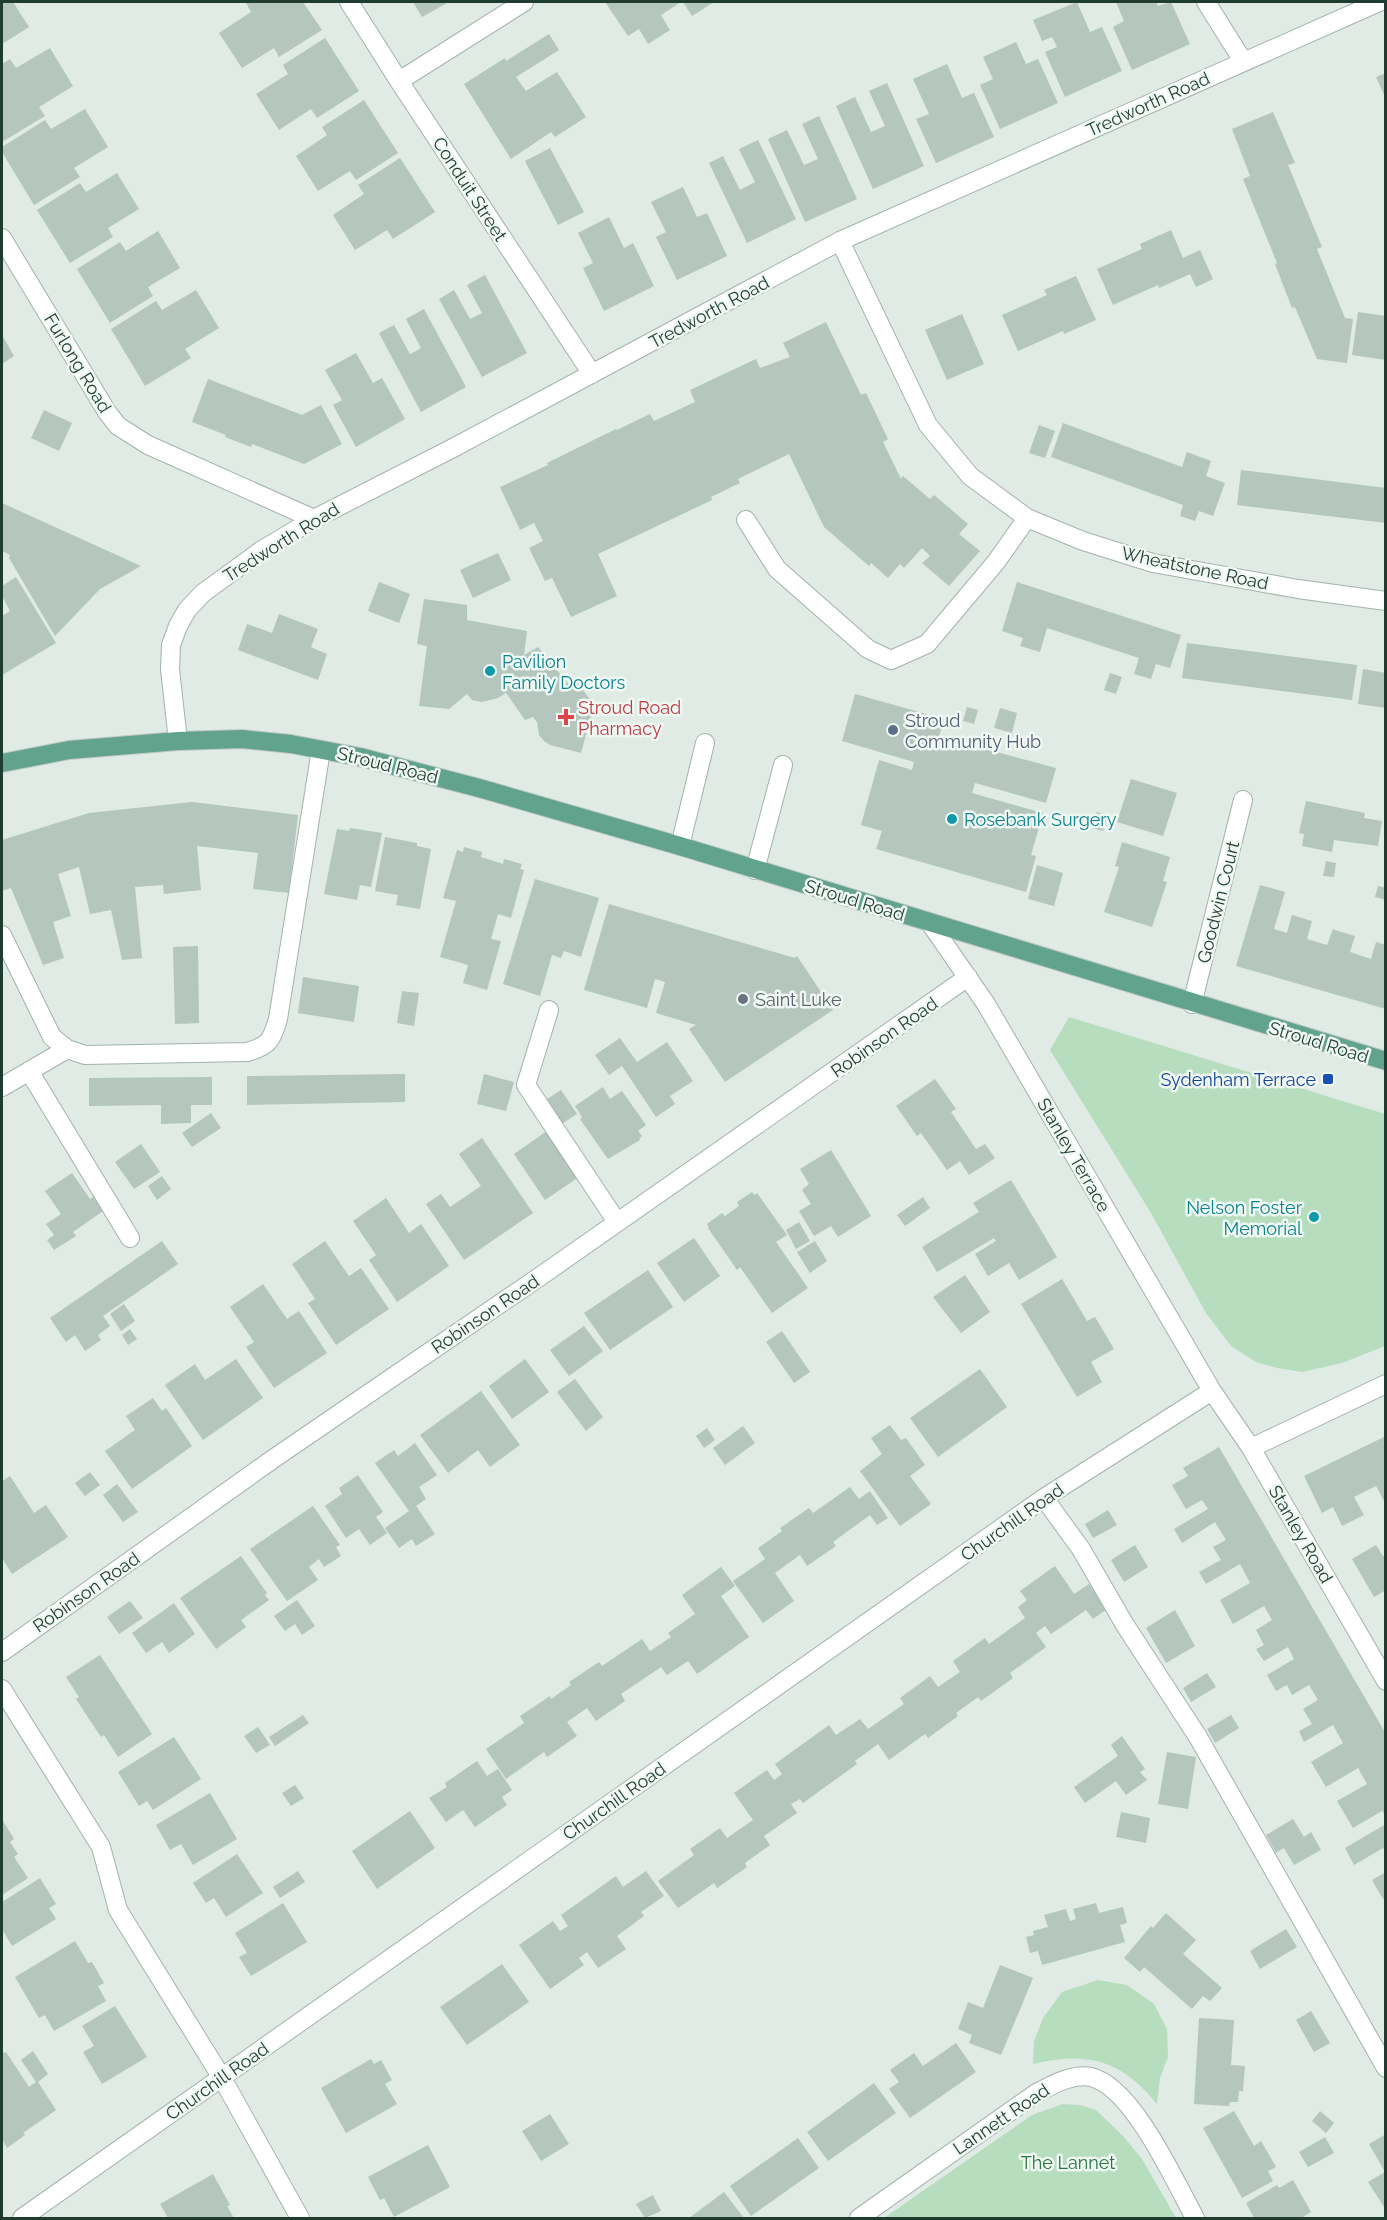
<svg xmlns="http://www.w3.org/2000/svg" width="1387" height="2220" font-family="Raleway,sans-serif">
  <rect width="100%" height="100%" fill="#dfebe4"/>
  <path fill="#b6ddbd" d="M1069,1017L1385,1114V1346L1342,1363L1302,1372L1277,1368L1256,1362L1231,1346L1206,1313L1151,1213L1050,1050Z
    M1098,1980L1127,1985L1154,2004L1167,2029L1168,2057L1160,2078L1157,2104C1121,2060 1088,2051 1033,2064L1034,2041L1043,2018L1062,1992Z
    M1063,2104L1080,2105L1096,2110L1123,2136L1142,2159L1176,2218H884L1032,2115Z"/>
  <path fill="#b4c6bd" d="M2,2H13L29,27L2,44Z
    M249,2H303L322,30L279,57L274,48L242,68L219,33L251,12L246,3Z
    M413,2H449L422,17Z
    M605,2H681L661,15L670,30L648,44L639,29L628,36Z
    M683,2H714L692,16Z
    M1077,2L1090,32L1102,27L1122,71L1065,97L1045,52L1057,47L1052,37L1042,41L1033,20Z
    M1116,2H1156L1158,6L1171,2L1190,44L1132,70L1113,27L1124,21Z
    M549,34L559,50L516,77L526,91L557,72L586,117L555,137L551,132L511,159L464,84L505,58L506,61Z
    M325,38L359,91L317,118L311,109L279,130L256,94L288,74L283,65Z
    M1016,42L1026,64L1038,59L1058,103L1000,129L980,85L993,79L983,57Z
    M50,48L73,86L39,107L45,116L2,142V64L10,59L16,68Z
    M947,64L962,98L974,93L994,137L936,163L916,119L929,114L913,79Z
    M1386,73V99L1376,77Z
    M887,83L924,166L873,189L836,106L855,97L871,132L885,126L869,91Z
    M364,100L398,153L356,180L350,171L318,191L296,156L327,135L322,127Z
    M85,109L108,147L74,168L80,177L34,205L2,152V147L45,120L51,129Z
    M1273,112L1295,163L1288,165L1322,247L1317,249L1345,318L1353,319L1347,363L1317,359L1295,307L1292,308L1275,264L1277,263L1243,179L1250,176L1232,129Z
    M819,116L857,199L805,222L768,139L787,130L804,165L818,159L802,124Z
    M758,140L796,219L747,243L709,163L723,156L740,190L755,182L739,149Z
    M550,148L584,212L558,225L525,161Z
    M400,158L435,212L393,239L387,230L355,250L333,215L364,194L358,185Z
    M117,173L139,209L108,228L113,237L70,263L37,210L80,183L86,192Z
    M683,187L697,217L707,213L727,256L677,280L656,237L666,232L651,202Z
    M609,217L624,248L633,243L654,286L604,311L583,268L593,263L578,233Z
    M1171,230L1183,258L1200,250L1213,279L1196,287L1190,274L1159,288L1158,285L1113,305L1097,269L1142,249L1140,244Z
    M158,231L180,268L148,287L153,296L110,323L77,269L120,242L126,251Z
    M485,275L527,353L482,377L439,299L454,290L470,319L482,313L467,285Z
    M1076,276L1096,320L1064,334L1063,331L1018,351L1002,315L1047,295L1044,290Z
    M196,290L219,328L185,349L191,358L145,386L111,329L156,301L162,310Z
    M424,309L466,387L421,412L379,333L394,325L410,354L416,351L421,348L406,319Z
    M1358,312L1386,316V360L1352,355Z
    M962,314L984,364L947,380L925,330Z
    M826,322L861,395L866,393L888,439L883,442L901,479L903,476L930,499L934,495L968,524L959,534L980,551L949,586L922,563L930,556L922,548L904,568L900,564L888,578L871,563L869,566L824,527L789,454L738,479L740,483L711,497L712,500L598,554L617,596L571,617L552,578L545,581L529,548L543,541L534,523L520,530L500,487L548,465L547,463L616,429L617,430L650,414L654,421L695,402L690,390L756,359L760,368L790,357L783,343Z
    M2,335L14,356L2,364Z
    M356,353L373,383L382,378L405,419L356,447L333,405L342,400L325,370Z
    M208,379L302,415L321,405L342,444L304,464L252,444L251,447L225,437L226,435L192,422Z
    M44,410L72,423L59,451L31,438Z
    M1063,423L1182,467L1187,452L1211,461L1206,476L1225,483L1213,516L1199,511L1195,521L1180,516L1183,505L1051,457Z
    M1039,425L1055,431L1045,458L1029,453Z
    M1241,470L1386,488V523L1237,505Z
    M2,503L141,566L100,589L55,636L9,558L10,555L2,551Z
    M498,553L511,580L473,598L460,570Z
    M16,577L56,643L2,675V616L10,611L2,596V586Z
    M379,582L410,594L399,623L368,611Z
    M1017,582L1181,635L1170,668L1156,664L1151,679L1134,674L1139,658L1047,628L1040,652L1020,646L1023,638L1002,631Z
    M424,599L467,605V620L527,631L524,655L538,647L570,686L577,682L594,705L581,753L550,745L544,741L539,735L537,722L533,717L525,720L506,693L498,698L481,702L472,700L467,694L449,709L419,706L427,646L417,644Z
    M279,614L318,629L311,647L327,654L318,680L238,650L247,624L272,633Z
    M1187,643L1357,665L1352,700L1182,678Z
    M1363,669L1386,673V708L1358,704Z
    M1110,673L1122,677L1116,694L1104,690Z
    M855,694L944,719L938,740L977,751L978,747L1056,768L1046,803L975,783L972,793L1043,813L1031,855L1036,856L1026,892L876,849L882,831L861,825L879,760L912,770L914,762L842,741Z
    M967,707L978,710L974,724L963,721Z
    M1000,708L1017,713L1012,733L994,728Z
    M1131,779L1177,793L1163,836L1117,822Z
    M1306,801L1365,813L1364,818L1382,821L1378,846L1334,840L1332,852L1302,846L1304,834L1299,833Z
    M192,802L298,815L289,893L253,889L258,853L197,846L201,890L164,894L163,885L135,887L142,958L122,960L111,910L90,914L79,867L58,874L71,916L53,922L64,958L43,965L11,888L2,891V840L89,813Z
    M1096,812L1108,815L1103,831L1091,828Z
    M350,828L382,833L371,887L360,885L357,900L324,894L337,829L349,831Z
    M385,837L417,843V846L431,849L420,909L396,905L398,895L375,891Z
    M1122,842L1170,857L1163,881L1167,882L1152,927L1104,912L1119,867L1115,866Z
    M464,847L482,852L481,857L503,864L504,859L522,864L520,869L524,870L511,918L498,914L491,939L501,941L487,990L463,983L468,965L440,957L456,901L443,898L457,850L463,852Z
    M1326,861L1336,863L1334,877L1323,876Z
    M1037,865L1063,873L1054,906L1028,899Z
    M535,879L599,898L581,957L564,951L561,958L552,955L540,996L503,984Z
    M1260,885L1285,892L1274,929L1287,933L1292,915L1312,921L1307,939L1310,940L1327,945L1333,929L1338,931L1355,936L1350,952L1371,959L1376,942L1386,945V1009L1236,966Z
    M1378,886L1386,888V900L1375,897Z
    M609,904L795,958L797,956L833,1010L725,1082L689,1029L696,1025L656,1013L665,982L655,979L647,1008L584,990Z
    M198,946L199,1023L175,1024L173,947Z
    M303,977L359,986L354,1022L298,1013Z
    M402,991L419,993L414,1026L397,1023Z
    M620,1038L637,1062L667,1042L693,1081L670,1096L675,1104L656,1117L622,1066L609,1075L595,1055Z
    M405,1074V1102L247,1105V1076Z
    M484,1074L514,1082L506,1111L477,1104Z
    M212,1077V1105H191V1123L161,1124V1105L89,1106V1078Z
    M935,1079L956,1109L951,1112L976,1149L985,1144L995,1158L969,1175L960,1161L947,1170L921,1133L917,1136L896,1106Z
    M603,1087L610,1099L622,1091L646,1125L638,1131L642,1136L639,1139L640,1140L608,1159L580,1119L582,1117L575,1106Z
    M561,1090L577,1114L560,1125L544,1101Z
    M211,1113L221,1128L192,1147L182,1133Z
    M547,1131L579,1177L545,1200L514,1154Z
    M482,1138L533,1213L464,1260L426,1204L441,1194L450,1207L481,1186L459,1154Z
    M141,1144L160,1172L134,1189L115,1162Z
    M831,1150L871,1216L838,1237L831,1226L814,1236L799,1211L811,1204L802,1190L809,1184L800,1169Z
    M72,1173L90,1199L96,1195L106,1209L73,1232L76,1236L54,1250L47,1240L54,1235L46,1224L61,1214L45,1191Z
    M162,1176L171,1189L157,1200L148,1186Z
    M1011,1180L1057,1257L1019,1280L1009,1263L988,1276L975,1254L996,1241L994,1238L937,1272L922,1247L979,1212L973,1203Z
    M752,1192L755,1195L757,1193L787,1235L776,1242L808,1288L772,1313L740,1267L737,1270L708,1228L709,1227L707,1224L722,1213L725,1216L739,1206L737,1202Z
    M923,1197L930,1208L905,1226L897,1215Z
    M386,1198L409,1233L421,1224L449,1266L397,1302L369,1260L376,1255L353,1221Z
    M799,1222L810,1241L796,1249L786,1230Z
    M694,1238L720,1276L684,1302L657,1263Z
    M162,1241L178,1264L103,1316L110,1326L98,1335L101,1340L85,1351L75,1335L66,1342L50,1318Z
    M325,1241L349,1276L361,1268L389,1309L336,1345L308,1303L315,1299L292,1264Z
    M815,1241L827,1261L810,1273L797,1252Z
    M648,1270L673,1307L610,1350L584,1313Z
    M965,1275L990,1312L961,1333L933,1297Z
    M1062,1279L1087,1321L1095,1317L1114,1349L1091,1362L1102,1382L1077,1397L1021,1304Z
    M263,1284L287,1319L299,1311L327,1353L274,1388L246,1347L254,1342L230,1307Z
    M124,1304L135,1321L121,1331L110,1314Z
    M584,1326L603,1351L569,1376L550,1350Z
    M130,1329L137,1339L128,1345L122,1335Z
    M782,1331L810,1372L794,1383L766,1342Z
    M236,1359L263,1398L203,1440L165,1385L195,1364L205,1380Z
    M525,1359L549,1392L512,1419L489,1386Z
    M980,1369L1007,1407L938,1457L910,1418Z
    M575,1379L603,1417L586,1431L557,1392Z
    M481,1391L520,1445L490,1467L478,1450L448,1473L420,1435Z
    M153,1398L162,1411L166,1408L192,1446L132,1489L105,1451L135,1430L126,1416Z
    M890,1425L901,1440L906,1438L925,1465L910,1476L931,1504L900,1526L860,1471L882,1454L871,1438Z
    M743,1426L755,1443L725,1465L713,1448Z
    M707,1428L715,1440L704,1448L696,1436Z
    M1386,1436V1505L1376,1486L1354,1497L1364,1515L1342,1526L1333,1507L1322,1513L1304,1476Z
    M415,1443L437,1475L419,1487L426,1499L416,1506L435,1534L416,1546L412,1539L399,1548L385,1528L409,1511L375,1463L394,1450L398,1456Z
    M1219,1447L1386,1734V1816L1382,1811L1353,1828L1337,1801L1367,1784L1358,1768L1326,1787L1311,1762L1343,1743L1333,1725L1304,1742L1299,1731L1312,1724L1303,1709L1318,1700L1309,1685L1292,1695L1287,1685L1276,1691L1267,1675L1294,1659L1288,1647L1264,1661L1256,1649L1264,1645L1256,1630L1272,1620L1264,1606L1233,1624L1220,1600L1250,1583L1240,1564L1206,1584L1199,1572L1221,1560L1213,1547L1226,1540L1215,1522L1182,1543L1174,1529L1208,1509L1202,1500L1186,1509L1172,1485L1188,1476L1183,1468Z
    M90,1472L100,1485L85,1496L75,1483Z
    M358,1475L383,1512L376,1517L387,1533L370,1545L359,1529L346,1538L325,1506L342,1494L339,1488Z
    M10,1476L34,1513L46,1505L68,1537L12,1574L2,1558V1481Z
    M117,1484L138,1512L123,1522L103,1495Z
    M850,1487L859,1499L870,1491L888,1518L877,1525L870,1515L833,1542L836,1546L807,1566L800,1555L775,1573L794,1601L763,1623L733,1581L765,1559L758,1548L782,1531L780,1528L809,1508L813,1513Z
    M313,1506L340,1545L336,1547L341,1556L324,1567L319,1559L309,1567L318,1580L287,1601L250,1549Z
    M1108,1510L1117,1525L1093,1538L1085,1524Z
    M1135,1545L1148,1567L1124,1582L1111,1560Z
    M1376,1545L1383,1556L1386,1555V1590L1374,1597L1352,1559Z
    M241,1556L267,1593L265,1595L269,1600L241,1620L246,1627L216,1649L180,1598Z
    M1055,1566L1074,1594L1089,1584L1107,1609L1093,1619L1086,1610L1051,1634L1045,1626L1036,1633L1046,1647L1010,1673L1013,1678L981,1701L978,1697L956,1713L958,1716L928,1738L925,1734L889,1760L878,1744L855,1761L857,1764L803,1803L800,1799L791,1804L797,1813L764,1836L770,1845L745,1863L747,1867L717,1888L714,1883L678,1908L658,1881L694,1855L690,1849L720,1828L727,1838L753,1820L734,1793L767,1770L774,1780L782,1774L775,1764L829,1725L836,1735L860,1719L868,1729L904,1704L900,1698L930,1676L938,1687L960,1672L953,1661L985,1638L989,1644L1025,1618L1018,1607L1027,1600L1020,1591Z
    M721,1567L735,1586L721,1596L749,1637L697,1674L688,1661L667,1675L661,1667L621,1694L625,1701L596,1721L587,1708L567,1722L577,1736L547,1757L544,1752L506,1779L486,1749L524,1723L520,1716L550,1696L551,1699L571,1685L569,1682L599,1662L602,1666L642,1639L650,1651L671,1637L668,1633L695,1614L682,1595Z
    M297,1600L315,1626L302,1635L295,1624L285,1631L274,1616Z
    M130,1601L143,1618L119,1634L107,1617Z
    M174,1603L195,1634L169,1653L162,1642L146,1653L132,1633Z
    M1175,1610L1195,1646L1166,1663L1146,1628Z
    M100,1655L152,1734L118,1757L104,1735L101,1737L89,1719L76,1699L79,1697L66,1677Z
    M1207,1673L1216,1687L1191,1702L1183,1688Z
    M303,1715L309,1723L275,1746L269,1737Z
    M1231,1715L1239,1728L1215,1743L1207,1729Z
    M258,1727L270,1745L256,1753L244,1736Z
    M1122,1736L1145,1769L1140,1772L1147,1780L1126,1795L1116,1781L1085,1803L1074,1787L1118,1756L1111,1745Z
    M174,1737L201,1779L153,1810L147,1801L139,1806L118,1772Z
    M1167,1752L1196,1757L1188,1809L1158,1804Z
    M477,1761L487,1776L498,1769L512,1790L502,1797L507,1805L475,1827L463,1810L446,1822L429,1798L447,1787L445,1783Z
    M295,1785L304,1798L291,1806L282,1793Z
    M210,1793L237,1839L193,1865L181,1844L170,1850L156,1825Z
    M410,1811L435,1848L377,1889L352,1851Z
    M1121,1812L1150,1818L1146,1843L1116,1837Z
    M2,1819L14,1839L10,1842L18,1854L14,1857L28,1878L2,1895Z
    M1293,1819L1304,1837L1311,1832L1321,1850L1294,1865L1284,1848L1276,1853L1266,1835Z
    M1386,1824V1853L1383,1848L1354,1865L1345,1848Z
    M237,1854L263,1893L226,1917L214,1898L206,1903L193,1883Z
    M298,1871L305,1882L280,1898L273,1887Z
    M646,1871L664,1896L641,1912L644,1916L617,1936L626,1949L598,1968L587,1952L579,1958L584,1965L550,1989L519,1945L553,1921L560,1931L568,1926L561,1915L616,1876L623,1887Z
    M1386,1872V1897L1383,1899L1372,1880Z
    M40,1878L56,1904L49,1908L56,1919L12,1946L2,1929V1902Z
    M283,1903L307,1942L251,1976L239,1957L247,1953L235,1933Z
    M1096,1903L1099,1913L1123,1907L1127,1923L1120,1925L1125,1942L1042,1965L1038,1951L1030,1953L1026,1937L1034,1935L1033,1931L1048,1927L1044,1915L1066,1909L1070,1921L1076,1919L1073,1909Z
    M1166,1913L1196,1940L1183,1954L1222,1988L1210,2001L1203,1996L1192,2009L1144,1967L1140,1972L1124,1958L1151,1926L1153,1928Z
    M1286,1929L1297,1947L1260,1969L1250,1951Z
    M75,1941L88,1963L92,1962L104,1983L98,1986L106,2001L54,2031L45,2015L39,2018L15,1977Z
    M502,1964L529,2002L467,2045L440,2007Z
    M1000,1965L1033,1978L1001,2055L969,2043L972,2035L958,2029L968,2002L983,2008Z
    M115,2006L147,2057L102,2084L83,2052L94,2046L82,2026Z
    M1311,2011L1330,2043L1314,2052L1296,2020Z
    M1199,2018L1234,2020L1231,2065L1245,2066L1243,2091H1239L1238,2102H1230L1229,2106L1194,2104Z
    M956,2043L976,2072L910,2118L889,2089L899,2082L890,2070L914,2053L923,2066Z
    M33,2051L48,2074L38,2082L56,2110L23,2133L25,2135L7,2148L2,2139V2054L6,2052L29,2087L36,2082L21,2060Z
    M371,2059L374,2064L381,2060L392,2080L385,2084L397,2104L346,2133L321,2088Z
    M874,2083L896,2113L828,2161L807,2132Z
    M1234,2111L1254,2146L1261,2141L1276,2167L1268,2171L1273,2181L1242,2198L1203,2128Z
    M1320,2111L1334,2123L1326,2133L1312,2121Z
    M550,2114L569,2144L541,2161L522,2131Z
    M1386,2134V2210L1368,2182L1385,2172L1369,2144Z
    M1325,2137L1334,2153L1308,2167L1299,2152Z
    M798,2138L819,2168L751,2216L730,2186Z
    M428,2145L450,2187L394,2217L384,2198L380,2200L368,2177Z
    M213,2174L230,2205L227,2206L234,2218H168L160,2204Z
    M1293,2180L1311,2212L1301,2218H1254L1246,2203L1277,2185L1279,2188Z
    M724,2192L744,2218H689Z
    M653,2195L661,2211L645,2218L636,2204Z"/>
  <g fill="none" stroke-linecap="round" stroke-linejoin="round">
    <defs>
      <path id="minor" d="M349,2L399,81L592,374
        M1206,2L1243,61
        M399,81L524,2
        M2,238L107,412L118,426L148,445L314,519
        M840,241L928,425L970,476L1027,518L1083,541L1153,563L1298,589L1386,601
        M746,520L777,569L868,649L891,660L927,644L996,562L1027,518
        M178,741L170,669L171,645L178,626L187,610L203,593L262,550L314,519L453,448L840,241L1379,2
        M680,846L705,743
        M755,870L783,765
        M930,923L986,1004L1212,1391L1251,1448L1386,1681
        M2,935L52,1037L67,1049L85,1055L247,1052C269,1046 272,1040 278,1019L321,750
        M1192,1004L1243,800
        M549,1010L526,1085L617,1222
        M29,1071L130,1238
        M2,1087L67,1049
        M1251,1448L1386,1384
        M1044,1498L1081,1549L1125,1625L1198,1737L1386,2068
        M2,1652L273,1459L545,1273L968,977
        M2,1689L101,1847L118,1910L222,2078L300,2218
        M22,2218L1044,1498L1212,1391
        M859,2218L1035,2094C1050,2086 1072,2073 1091,2077C1133,2087 1175,2182 1195,2218"/>
      <path id="major" d="M2,763L69,750L178,741L242,739L291,744L360,757L479,788L680,846L1386,1061"/>
    </defs>
    <use href="#minor" stroke="#a2b3ab" stroke-width="20"/>
    <use href="#major" stroke="#c0c8c5" stroke-width="20"/>
    <use href="#minor" stroke="#fff" stroke-width="18"/>
    <use href="#major" stroke="#61a38c" stroke-width="18"/>
  </g>
  <g fill="#0f9aa8" stroke="#eff8f3" stroke-width="2">
    <circle cx="490" cy="671" r="6"/>
    <circle cx="952" cy="819" r="6"/>
    <circle cx="1314" cy="1217" r="6"/>
  </g>
  <path fill="#e0444e" stroke="#eff8f3" stroke-width="2" d="M563 708h6v6h6v6h-6v6h-6v-6h-6v-6h6z"/>
  <circle fill="#5c6f8a" stroke="#eff8f3" stroke-width="2" cx="893" cy="730" r="6"/>
  <circle fill="#6b7280" stroke="#eff8f3" stroke-width="2" cx="743" cy="999" r="6"/>
  <rect fill="#1a4fb4" stroke="#eff8f3" stroke-width="2" x="1322" y="1073" width="12" height="12" rx="3"/>
  <g text-anchor="middle" dominant-baseline="central" stroke-width="5" stroke-linejoin="round" paint-order="stroke">
    <g font-size="18" fill="#1f3c31" stroke="#eff8f3">
      <text transform="translate(1148 104) rotate(-24)">Tredworth Road</text>
      <text transform="translate(470 189) rotate(57)">Conduit Street</text>
      <text transform="translate(709 312) rotate(-28)">Tredworth Road</text>
      <text transform="translate(78 363) rotate(59)">Furlong Road</text>
      <text transform="translate(281 542) rotate(-32)">Tredworth Road</text>
      <text transform="translate(1195 568) rotate(12)">Wheatstone Road</text>
      <text transform="translate(388 765) rotate(14)">Stroud Road</text>
      <text transform="translate(855 900) rotate(17)">Stroud Road</text>
      <text transform="translate(1218 902) rotate(-76)">Goodwin Court</text>
      <text transform="translate(884 1037) rotate(-35)">Robinson Road</text>
      <text transform="translate(1319 1042) rotate(17)">Stroud Road</text>
      <text transform="translate(1074 1155) rotate(60)">Stanley Terrace</text>
      <text transform="translate(485 1314) rotate(-34)">Robinson Road</text>
      <text transform="translate(1012 1522) rotate(-35)">Churchill Road</text>
      <text transform="translate(1301 1534) rotate(60)">Stanley Road</text>
      <text transform="translate(86 1592) rotate(-35)">Robinson Road</text>
      <text transform="translate(614 1801) rotate(-35)">Churchill Road</text>
      <text transform="translate(217 2081) rotate(-35)">Churchill Road</text>
      <text transform="translate(1001 2119) rotate(-34)">Lannett Road</text>
    </g>
    <g font-size="18" fill="#0d838f" stroke="#eff8f3" text-anchor="start">
      <text x="502" y="661">Pavilion<tspan x="502" dy="21">Family Doctors</tspan></text>
      <text x="964" y="819">Rosebank Surgery</text>
      <text x="1302" y="1207" text-anchor="end">Nelson Foster<tspan x="1302" dy="21">Memorial</tspan></text>
    </g>
    <g font-size="18" fill="#be3a42" stroke="#eff8f3" text-anchor="start">
      <text x="578" y="707">Stroud Road<tspan x="578" dy="21">Pharmacy</tspan></text>
    </g>
    <g font-size="18" fill="#4e5e75" stroke="#eff8f3" text-anchor="start">
      <text x="905" y="720">Stroud<tspan x="905" dy="21">Community Hub</tspan></text>
    </g>
    <g font-size="18" fill="#5b616d" stroke="#eff8f3" text-anchor="start">
      <text x="755" y="999">Saint Luke</text>
    </g>
    <g font-size="18" fill="#164399" stroke="#eff8f3" text-anchor="end">
      <text x="1316" y="1079">Sydenham Terrace</text>
    </g>
    <g font-size="18" fill="#28743e" stroke="#eff8f3">
      <text x="1068" y="2162">The Lannet</text>
    </g>
  </g>
  <rect width="1387" height="2220" fill="none" stroke="#1f3c31" stroke-width="6"/>
</svg>
